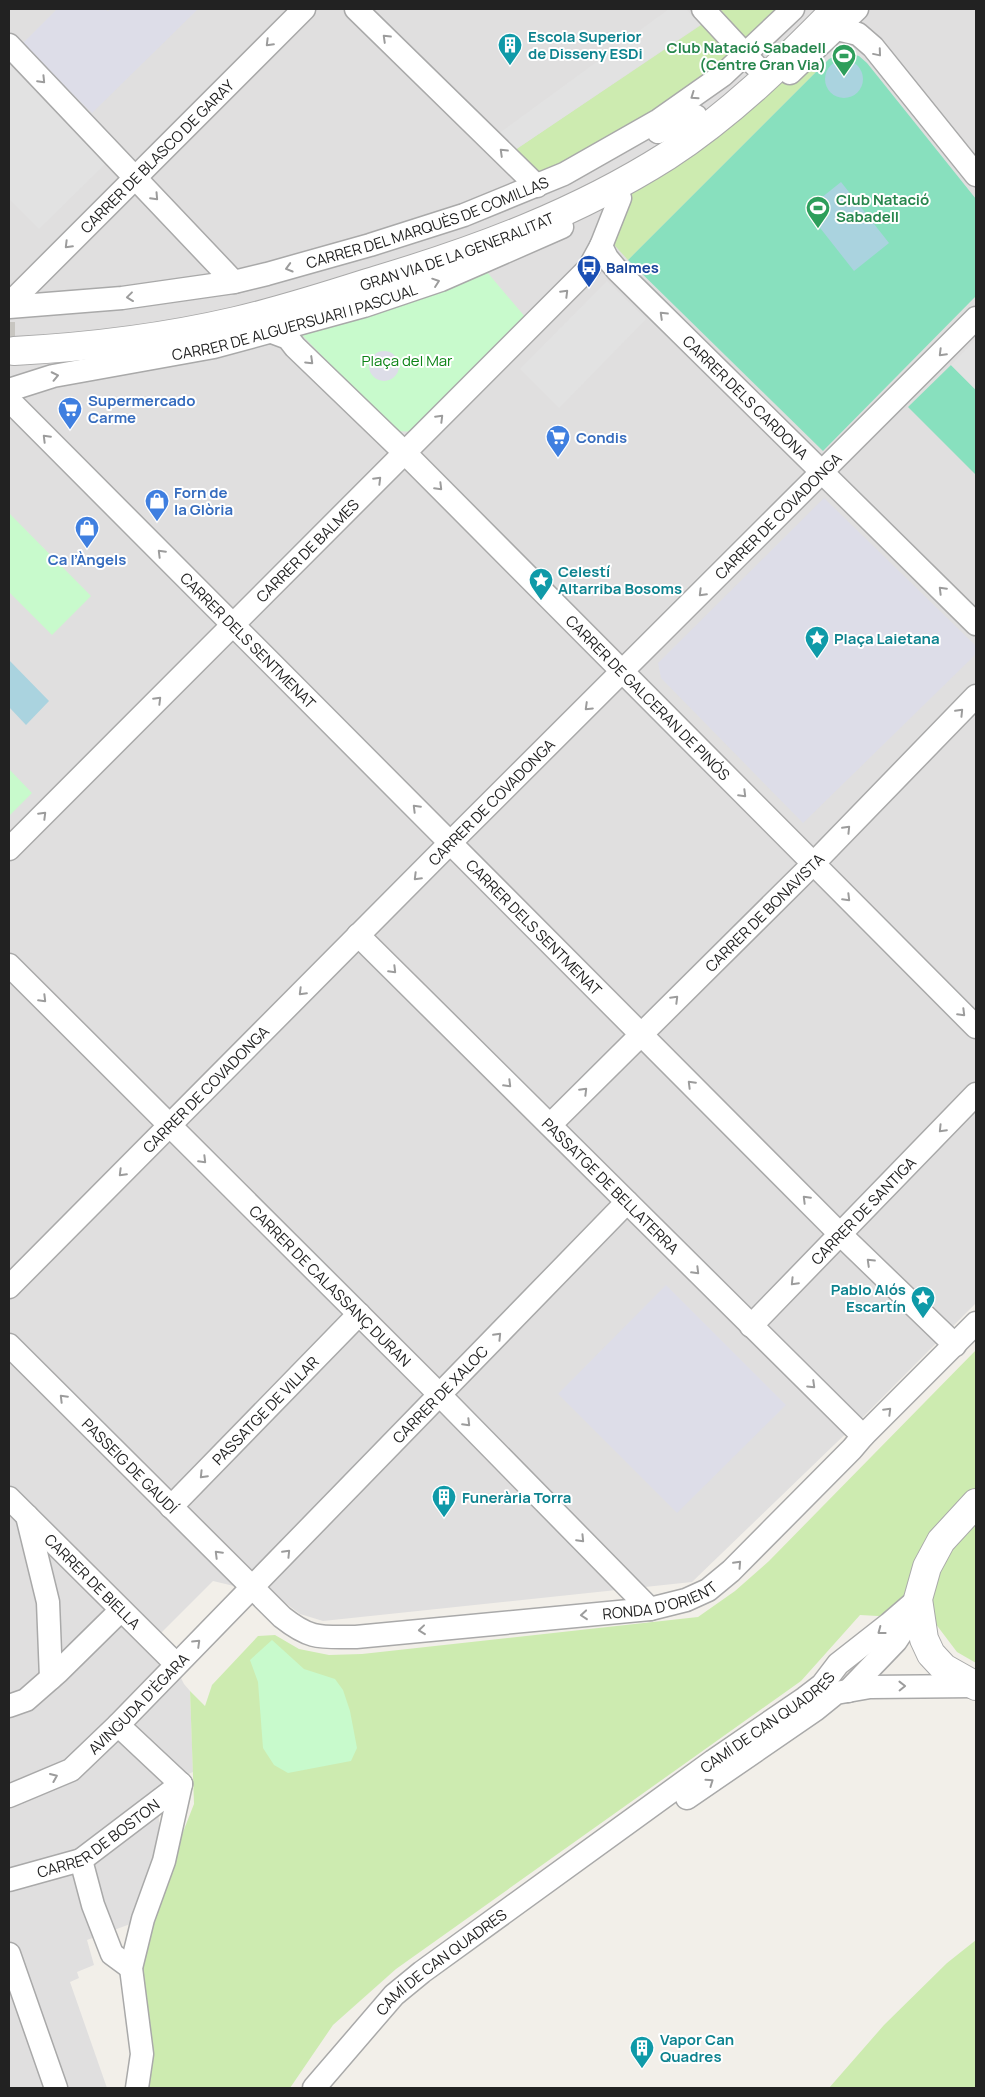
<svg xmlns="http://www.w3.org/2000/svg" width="985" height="2097" font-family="Manrope,sans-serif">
  <rect width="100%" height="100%" fill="#f2efe9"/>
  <path fill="#e0dfdf" d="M9,9H976V1303L863,1417L692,1582L323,1621L300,1614L276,1596L213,1581L159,1635L184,1684L190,1691L193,1772L155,1788L164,1861L133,1923L87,1940L94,1965L77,1972L79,1978L70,1982L107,2088H9Z"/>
  <path fill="#cdebb0" d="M723,9H789L746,52L714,18Z
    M704,23L734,54L676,102L539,178L515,150Z
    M816,52L825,63L628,260L607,237L620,198L733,124Z
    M976,1350V1663L957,1652L932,1619L860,1615L801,1681L396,1969L333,2025L290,2088H145L149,2046L148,2015L141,1986L140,1966L174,1855L194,1804L190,1691L205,1706L212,1685L258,1636L275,1635L299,1649L329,1655L362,1654L698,1617L735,1591L769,1561Z
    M976,1940V2088H829L884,2025L947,1963Z"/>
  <path fill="#c8facc" d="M487,272L526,318L417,432L395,431L300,333Z
    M9,513L91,596L52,635L9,592Z
    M9,769L32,793L9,816Z
    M272,1640L304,1669L335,1679L343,1690L350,1711L357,1748L351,1761L288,1773L274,1765L263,1748L258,1682L250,1660Z"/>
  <path fill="#88e0be" d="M848,53L859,56L867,63L976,199V296L823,451L628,260L829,59L837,55Z
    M951,365L976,390V475L908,407Z"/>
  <path fill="#e2e2e2" d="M669,9H686L700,25L515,150L498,134Z
    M9,64L106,163L39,229L9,199Z
    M607,281L646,319L559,408L520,369Z
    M976,339V390L951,365Z"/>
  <path fill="#dddde8" d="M57,9H104L108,11L110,9H198L92,113L22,44Z
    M369 366a15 15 0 1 1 30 0a15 15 0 1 1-30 0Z
    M824,498L976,646V654L803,823L661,678L658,663Z
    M666,1285L786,1405L677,1513L558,1394Z"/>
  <path fill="#aad3df" d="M825 79a19 19 0 1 1 38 0a19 19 0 1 1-38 0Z
    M841,182L889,243L854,271L806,210Z
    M9,660L49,701L26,725L9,707Z"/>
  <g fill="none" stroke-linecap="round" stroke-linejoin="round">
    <path stroke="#c8c6c1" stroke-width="28" stroke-dasharray="28 14" stroke-linecap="butt" d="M9,336H15"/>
    <defs>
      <g id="minor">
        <path d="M356,9L537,186"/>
        <path d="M703,9L755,65"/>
        <path d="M837,29L858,34L873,47L976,175"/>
        <path d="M9,45L234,282"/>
        <path d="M790,73L857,9"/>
        <path d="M658,132L696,116"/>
        <path id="s1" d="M601,246L607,258L617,270L976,624"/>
        <path id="s2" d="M9,304L304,9"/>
        <path id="s3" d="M9,307L122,298L234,282L267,274L370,245L464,215L564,174L659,120L723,75L793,9"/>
        <path id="s4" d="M272,332L288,338L295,347L405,453L976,1027"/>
        <path id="s5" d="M9,390L53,376L214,347L364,306L441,280L562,227"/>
        <path id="s6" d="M9,400L840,1234L955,1345"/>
        <path id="s7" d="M9,849L589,268L601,246L620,198"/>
        <path id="s8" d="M358,935L863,1436"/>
        <path id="s9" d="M9,965L429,1384L650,1609"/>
        <path id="s10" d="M550,1125L813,864L976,696"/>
        <path id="s11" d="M9,1287L451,842L976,318"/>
        <path id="s12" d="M751,1326L976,1094"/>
        <path id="s13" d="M9,1345L282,1617C311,1640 320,1637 356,1637L650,1609L686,1600L708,1590L731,1571L852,1449L863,1436L976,1323"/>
        <path id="s14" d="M9,1498L176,1664"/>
        <path id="s15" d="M171,1507L359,1314"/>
        <path d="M27,1516L48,1602L51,1678"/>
        <path d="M848,1691L896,1641L915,1612"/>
        <path d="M9,1706L26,1700L58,1672L121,1610"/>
        <path d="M118,1725L181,1784L164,1861L143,1919L131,1968L142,2054L137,2088"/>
        <path id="s16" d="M9,1796L71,1770L118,1725L627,1202"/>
        <path d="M687,1798L815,1710L836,1693L870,1687L975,1686"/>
        <path d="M81,1860L93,1905L112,1954L131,1968"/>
        <path id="s17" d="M9,1880L81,1860L181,1784"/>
        <path d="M9,1954L56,2088"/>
        <path id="s18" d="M314,2088L394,1995L422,1972L713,1761L805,1698L822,1685L838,1664L889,1624L918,1599"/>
      </g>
      <g id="tertiary">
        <path id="s19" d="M14,351C88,347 163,338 236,321C284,310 330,295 377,280C478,250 577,213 667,156C730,115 784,62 836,9"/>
        <path d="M976,1503L941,1541L927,1567L918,1599L924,1639L931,1654L944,1668L976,1686"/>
      </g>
    </defs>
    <use href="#minor" stroke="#a9a9a9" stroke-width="25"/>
    <use href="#tertiary" stroke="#a9a9a9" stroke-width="30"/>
    <use href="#minor" stroke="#fff" stroke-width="22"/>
    <use href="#tertiary" stroke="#fff" stroke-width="28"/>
  </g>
  <defs><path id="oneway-chevron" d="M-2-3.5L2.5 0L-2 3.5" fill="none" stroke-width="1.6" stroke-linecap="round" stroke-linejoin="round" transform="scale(1.25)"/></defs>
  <g stroke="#9c9c9c">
    <use href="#oneway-chevron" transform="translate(386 38) rotate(-136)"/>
    <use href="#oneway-chevron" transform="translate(269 43) rotate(135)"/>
    <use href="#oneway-chevron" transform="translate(878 53) rotate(50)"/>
    <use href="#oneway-chevron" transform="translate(42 80) rotate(46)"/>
    <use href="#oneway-chevron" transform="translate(694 96) rotate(145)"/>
    <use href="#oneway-chevron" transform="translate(503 152) rotate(-136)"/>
    <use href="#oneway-chevron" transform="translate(155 197) rotate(47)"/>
    <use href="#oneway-chevron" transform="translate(68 245) rotate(135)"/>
    <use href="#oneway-chevron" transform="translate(289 268) rotate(164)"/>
    <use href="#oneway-chevron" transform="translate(436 282) rotate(-19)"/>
    <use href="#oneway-chevron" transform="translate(565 293) rotate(-45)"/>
    <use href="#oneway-chevron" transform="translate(130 297) rotate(173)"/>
    <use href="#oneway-chevron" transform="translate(663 315) rotate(-136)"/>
    <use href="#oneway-chevron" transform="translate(942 353) rotate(135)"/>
    <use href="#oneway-chevron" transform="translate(310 361) rotate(44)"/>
    <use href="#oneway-chevron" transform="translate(55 376) rotate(-12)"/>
    <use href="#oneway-chevron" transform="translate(440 418) rotate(-45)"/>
    <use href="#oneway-chevron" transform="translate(46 438) rotate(-135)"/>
    <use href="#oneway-chevron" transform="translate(378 480) rotate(-45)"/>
    <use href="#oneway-chevron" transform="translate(439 487) rotate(45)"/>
    <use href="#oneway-chevron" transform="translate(161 553) rotate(-135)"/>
    <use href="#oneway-chevron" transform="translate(942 590) rotate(-135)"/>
    <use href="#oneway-chevron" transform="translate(702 593) rotate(135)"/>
    <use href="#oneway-chevron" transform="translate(158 700) rotate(-45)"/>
    <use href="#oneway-chevron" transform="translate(588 707) rotate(136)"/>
    <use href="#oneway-chevron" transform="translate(960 712) rotate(-46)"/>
    <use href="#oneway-chevron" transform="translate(743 794) rotate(45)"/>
    <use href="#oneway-chevron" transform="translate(416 808) rotate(-135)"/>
    <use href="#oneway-chevron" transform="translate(43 815) rotate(-45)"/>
    <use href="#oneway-chevron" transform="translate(847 829) rotate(-46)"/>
    <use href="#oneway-chevron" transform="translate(417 877) rotate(135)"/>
    <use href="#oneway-chevron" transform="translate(847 898) rotate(45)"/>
    <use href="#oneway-chevron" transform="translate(393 970) rotate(45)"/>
    <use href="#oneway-chevron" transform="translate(302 992) rotate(135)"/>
    <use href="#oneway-chevron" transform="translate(43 999) rotate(45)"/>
    <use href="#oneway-chevron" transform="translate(675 999) rotate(-45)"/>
    <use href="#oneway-chevron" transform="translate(962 1013) rotate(45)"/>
    <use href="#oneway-chevron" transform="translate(508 1084) rotate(45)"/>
    <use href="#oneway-chevron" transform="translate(691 1084) rotate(-135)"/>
    <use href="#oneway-chevron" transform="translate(584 1091) rotate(-45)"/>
    <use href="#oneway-chevron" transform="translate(942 1129) rotate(134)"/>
    <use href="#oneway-chevron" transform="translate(203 1160) rotate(45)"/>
    <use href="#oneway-chevron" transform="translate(122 1173) rotate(135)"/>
    <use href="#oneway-chevron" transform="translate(806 1199) rotate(-135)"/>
    <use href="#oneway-chevron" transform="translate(870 1262) rotate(-136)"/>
    <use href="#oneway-chevron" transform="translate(696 1271) rotate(45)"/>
    <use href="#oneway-chevron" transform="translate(794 1282) rotate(134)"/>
    <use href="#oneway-chevron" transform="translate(498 1336) rotate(-46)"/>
    <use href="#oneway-chevron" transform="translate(812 1385) rotate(44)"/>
    <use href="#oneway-chevron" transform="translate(63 1398) rotate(-135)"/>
    <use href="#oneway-chevron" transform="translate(888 1411) rotate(-45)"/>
    <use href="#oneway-chevron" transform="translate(467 1423) rotate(45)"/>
    <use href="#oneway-chevron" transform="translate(203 1475) rotate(134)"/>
    <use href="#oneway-chevron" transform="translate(581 1539) rotate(46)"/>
    <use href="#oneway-chevron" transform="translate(287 1553) rotate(-46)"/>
    <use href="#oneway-chevron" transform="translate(218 1554) rotate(-135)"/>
    <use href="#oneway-chevron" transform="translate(738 1564) rotate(-47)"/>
    <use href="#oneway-chevron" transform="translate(584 1615) rotate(175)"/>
    <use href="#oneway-chevron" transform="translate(422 1630) rotate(174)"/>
    <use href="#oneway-chevron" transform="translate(881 1631) rotate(143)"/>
    <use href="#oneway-chevron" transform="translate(197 1643) rotate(-44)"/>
    <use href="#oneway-chevron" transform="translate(902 1686) rotate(-1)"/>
    <use href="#oneway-chevron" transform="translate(54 1777) rotate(-23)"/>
    <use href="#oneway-chevron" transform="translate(710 1782) rotate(-35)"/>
  </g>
  <defs>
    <symbol id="building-pin" viewBox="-11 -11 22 30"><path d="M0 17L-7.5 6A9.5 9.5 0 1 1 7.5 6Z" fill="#0f9aa8" stroke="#fff"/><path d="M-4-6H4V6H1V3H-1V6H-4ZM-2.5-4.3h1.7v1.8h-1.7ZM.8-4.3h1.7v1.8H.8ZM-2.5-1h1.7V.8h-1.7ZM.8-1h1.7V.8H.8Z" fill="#fff"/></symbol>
    <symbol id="stadium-pin" viewBox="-11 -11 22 30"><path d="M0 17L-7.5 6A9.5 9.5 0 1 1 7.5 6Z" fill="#2e9e5b" stroke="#fff"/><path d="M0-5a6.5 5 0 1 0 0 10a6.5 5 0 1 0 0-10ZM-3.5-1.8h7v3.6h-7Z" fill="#fff"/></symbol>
    <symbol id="bus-pin" viewBox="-11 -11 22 30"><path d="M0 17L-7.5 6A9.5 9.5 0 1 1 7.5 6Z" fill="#1a4fb4" stroke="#fff"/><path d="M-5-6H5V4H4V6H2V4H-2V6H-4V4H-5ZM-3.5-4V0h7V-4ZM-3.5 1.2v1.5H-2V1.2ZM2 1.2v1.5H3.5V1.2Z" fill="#fff"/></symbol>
    <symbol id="supermarket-pin" viewBox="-11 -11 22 30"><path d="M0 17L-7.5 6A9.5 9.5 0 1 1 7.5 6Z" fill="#3f7fe0" stroke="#fff"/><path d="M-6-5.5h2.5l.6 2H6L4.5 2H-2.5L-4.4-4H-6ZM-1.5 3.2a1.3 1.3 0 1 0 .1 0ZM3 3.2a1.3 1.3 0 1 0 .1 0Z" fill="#fff"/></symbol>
    <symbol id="shop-pin" viewBox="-11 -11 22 30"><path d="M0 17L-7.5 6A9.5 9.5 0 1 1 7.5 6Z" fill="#3f7fe0" stroke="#fff"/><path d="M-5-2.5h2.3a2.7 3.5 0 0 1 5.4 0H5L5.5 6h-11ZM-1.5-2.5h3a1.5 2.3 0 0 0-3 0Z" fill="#fff"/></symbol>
    <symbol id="sight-pin" viewBox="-11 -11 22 30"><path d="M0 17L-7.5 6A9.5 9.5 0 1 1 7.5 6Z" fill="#0f9aa8" stroke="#fff"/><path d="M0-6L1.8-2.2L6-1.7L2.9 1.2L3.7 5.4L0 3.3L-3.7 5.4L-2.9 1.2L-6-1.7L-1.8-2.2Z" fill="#fff"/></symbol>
  </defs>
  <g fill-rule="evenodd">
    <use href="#building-pin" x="496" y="31" width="28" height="38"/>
    <use href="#stadium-pin" x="830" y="42" width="28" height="38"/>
    <use href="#stadium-pin" x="804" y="194" width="28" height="38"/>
    <use href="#bus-pin" x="575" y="253" width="28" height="38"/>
    <use href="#supermarket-pin" x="56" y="395" width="28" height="38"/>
    <use href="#supermarket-pin" x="544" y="423" width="28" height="38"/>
    <use href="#shop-pin" x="143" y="487" width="28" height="38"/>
    <use href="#shop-pin" x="73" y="514" width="28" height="38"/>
    <use href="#sight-pin" x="527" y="566" width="28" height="38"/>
    <use href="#sight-pin" x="803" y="624" width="28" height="38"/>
    <use href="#sight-pin" x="909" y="1284" width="28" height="38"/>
    <use href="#building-pin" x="430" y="1483" width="28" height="38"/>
    <use href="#building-pin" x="628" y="2034" width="28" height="38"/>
  </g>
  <g text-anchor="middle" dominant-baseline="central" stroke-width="4" stroke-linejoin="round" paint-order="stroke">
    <g font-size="15" font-weight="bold" fill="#0d838f" stroke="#fff" text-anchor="start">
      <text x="528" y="36">Escola Superior<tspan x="528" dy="17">de Disseny ESDi</tspan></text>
      <text x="558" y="571">Celestí<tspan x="558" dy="17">Altarriba Bosoms</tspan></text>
      <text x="834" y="638">Plaça Laietana</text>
      <text x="906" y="1289" text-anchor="end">Pablo Alós<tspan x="906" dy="17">Escartín</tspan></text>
      <text x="462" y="1497">Funerària Torra</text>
      <text x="660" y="2039">Vapor Can<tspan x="660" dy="17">Quadres</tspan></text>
    </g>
    <g font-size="15" font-weight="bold" fill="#27864d" stroke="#fff" text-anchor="end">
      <text x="826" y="47">Club Natació Sabadell<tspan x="826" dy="17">(Centre Gran Via)</tspan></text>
      <text x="836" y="199" text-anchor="start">Club Natació<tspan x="836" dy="17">Sabadell</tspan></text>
    </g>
    <g font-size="15" fill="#222" stroke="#fff">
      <text stroke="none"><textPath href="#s2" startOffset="209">CARRER DE BLASCO DE GARAY</textPath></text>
      <text stroke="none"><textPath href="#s3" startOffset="429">CARRER DEL MARQUÈS DE COMILLAS</textPath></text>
      <text stroke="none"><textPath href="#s19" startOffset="456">GRAN VIA DE LA GENERALITAT</textPath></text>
      <text stroke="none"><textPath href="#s5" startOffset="294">CARRER DE ALGUERSUARI I PASCUAL</textPath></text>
      <text stroke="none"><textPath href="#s1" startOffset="210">CARRER DELS CARDONA</textPath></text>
      <text stroke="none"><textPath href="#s11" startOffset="1089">CARRER DE COVADONGA</textPath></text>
      <text stroke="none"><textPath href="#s7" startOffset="422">CARRER DE BALMES</textPath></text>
      <text stroke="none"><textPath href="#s6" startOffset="339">CARRER DELS SENTMENAT</textPath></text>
      <text stroke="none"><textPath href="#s4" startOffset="526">CARRER DE GALCERAN DE PINÓS</textPath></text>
      <text stroke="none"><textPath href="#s11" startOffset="684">CARRER DE COVADONGA</textPath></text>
      <text stroke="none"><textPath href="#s10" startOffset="302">CARRER DE BONAVISTA</textPath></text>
      <text stroke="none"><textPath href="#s6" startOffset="744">CARRER DELS SENTMENAT</textPath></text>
      <text stroke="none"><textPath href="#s11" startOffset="279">CARRER DE COVADONGA</textPath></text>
      <text stroke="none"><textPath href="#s8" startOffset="356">PASSATGE DE BELLATERRA</textPath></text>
      <text stroke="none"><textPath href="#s12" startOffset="161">CARRER DE SANTIGA</textPath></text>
      <text stroke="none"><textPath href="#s9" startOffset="454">CARRER DE CALASSANÇ DURAN</textPath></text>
      <text stroke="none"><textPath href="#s16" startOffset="594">CARRER DE XALOC</textPath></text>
      <text stroke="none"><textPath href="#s15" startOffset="135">PASSATGE DE VILLAR</textPath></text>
      <text stroke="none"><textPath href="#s13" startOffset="171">PASSEIG DE GAUDÍ</textPath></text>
      <text stroke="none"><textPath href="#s14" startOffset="118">CARRER DE BIELLA</textPath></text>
      <text stroke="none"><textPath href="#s13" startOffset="771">RONDA D'ORIENT</textPath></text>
      <text stroke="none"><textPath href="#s16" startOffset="162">AVINGUDA D'ÈGARA</textPath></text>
      <text stroke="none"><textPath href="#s18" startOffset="585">CAMÍ DE CAN QUADRES</textPath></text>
      <text stroke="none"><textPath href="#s17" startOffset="100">CARRER DE BOSTON</textPath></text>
      <text stroke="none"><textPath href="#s18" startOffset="180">CAMÍ DE CAN QUADRES</textPath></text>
    </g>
    <g font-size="15" font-weight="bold" fill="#164399" stroke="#fff" text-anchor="start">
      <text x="606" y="267">Balmes</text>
    </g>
    <g font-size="15" fill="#0c8416" stroke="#fff">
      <text x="407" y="360">Plaça del Mar</text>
    </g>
    <g font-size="15" font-weight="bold" fill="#366cbe" stroke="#fff" text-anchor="start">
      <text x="88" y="400">Supermercado<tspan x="88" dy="17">Carme</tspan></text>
      <text x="576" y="437">Condis</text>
      <text x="174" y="492">Forn de<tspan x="174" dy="17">la Glòria</tspan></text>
      <text x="87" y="559" text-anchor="middle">Ca l’Àngels</text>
    </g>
  </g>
  <rect width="985" height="2097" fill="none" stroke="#222222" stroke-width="20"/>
</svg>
